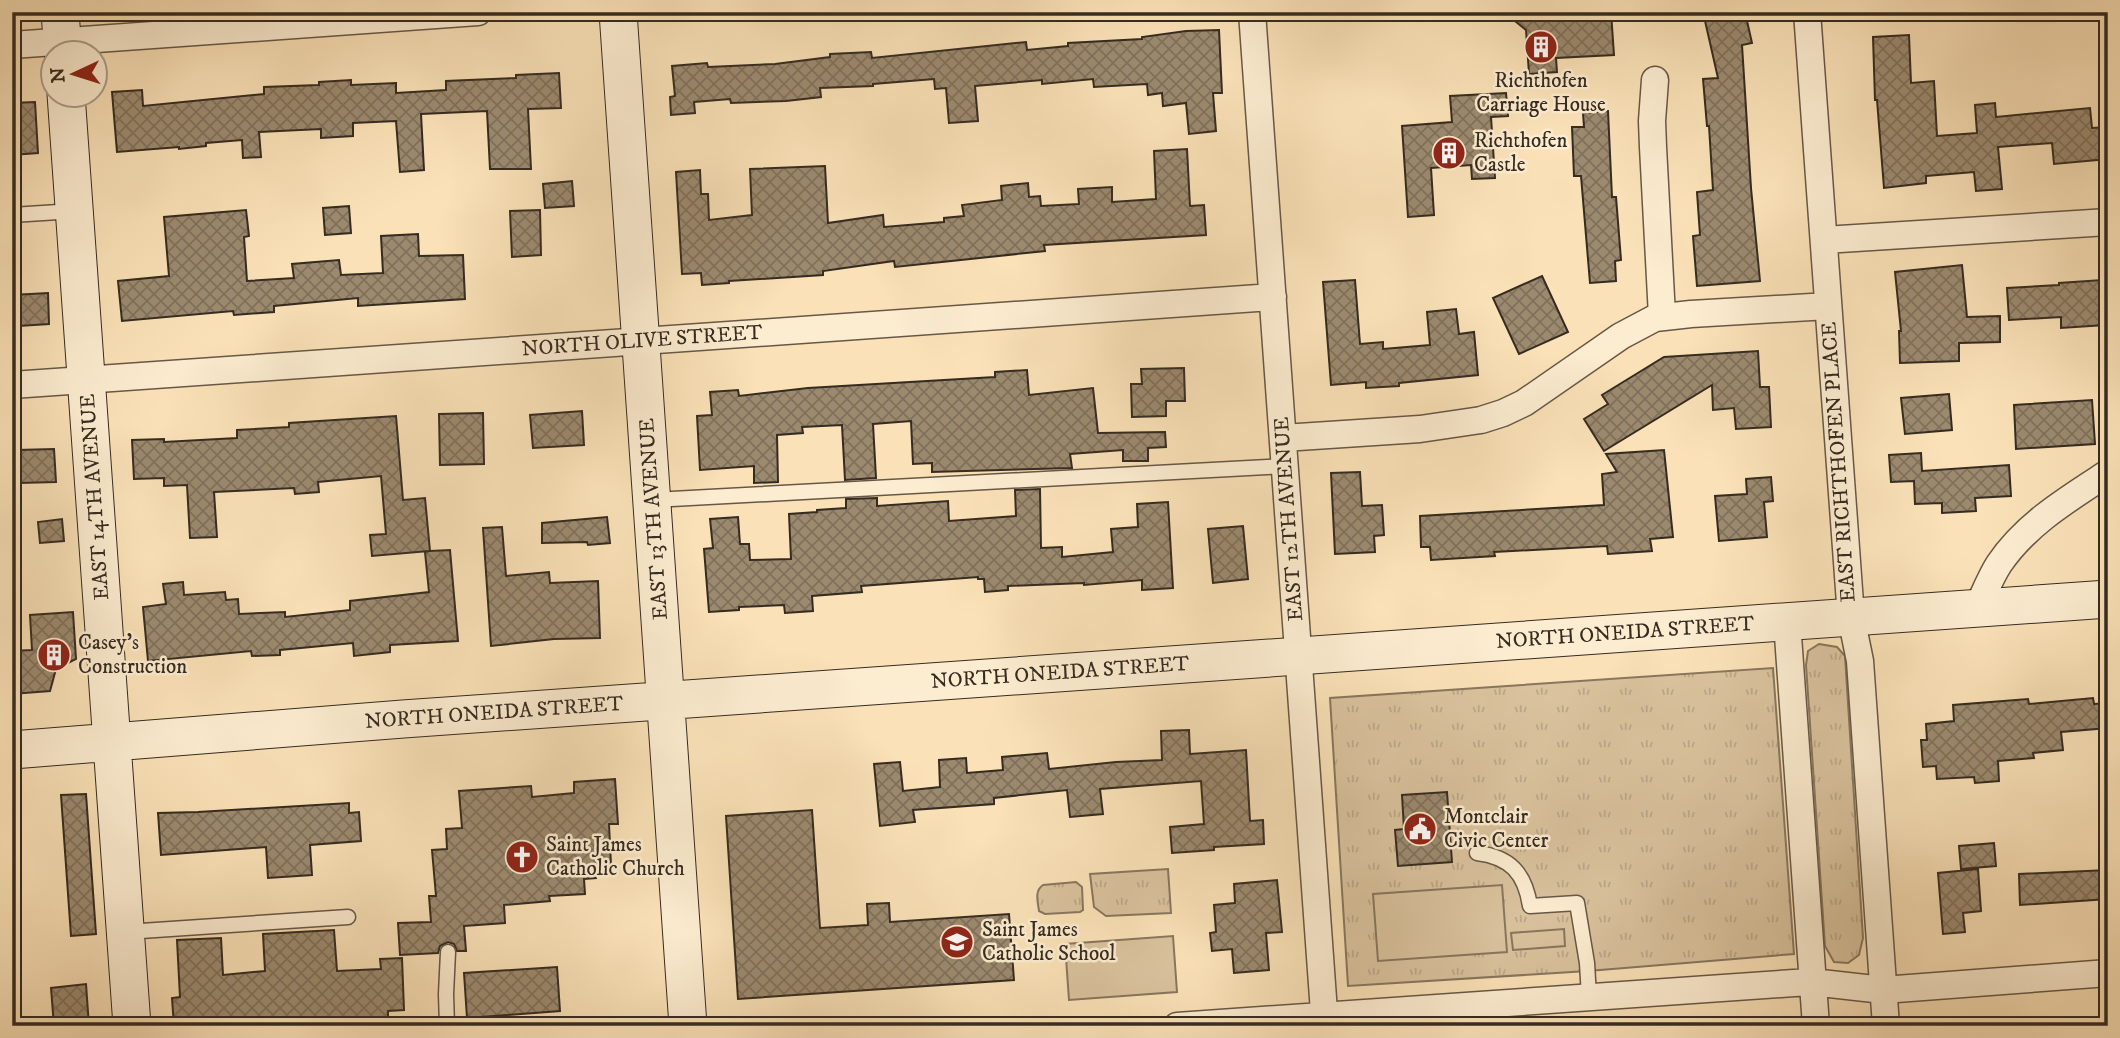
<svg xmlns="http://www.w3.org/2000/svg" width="2120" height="1038" font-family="'IM FELL DW Pica',serif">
  <defs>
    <pattern id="park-tufts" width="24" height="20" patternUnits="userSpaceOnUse" patternTransform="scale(1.75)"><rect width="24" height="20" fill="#d9c29d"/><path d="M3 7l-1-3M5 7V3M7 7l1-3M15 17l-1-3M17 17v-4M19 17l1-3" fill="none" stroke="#bba787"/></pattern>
    <pattern id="building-cross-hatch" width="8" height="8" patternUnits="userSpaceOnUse" patternTransform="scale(1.75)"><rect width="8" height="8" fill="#9c8a6f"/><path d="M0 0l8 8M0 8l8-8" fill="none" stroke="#80715b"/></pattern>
  </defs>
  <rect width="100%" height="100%" fill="#fae1b7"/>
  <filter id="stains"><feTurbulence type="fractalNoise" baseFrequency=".00286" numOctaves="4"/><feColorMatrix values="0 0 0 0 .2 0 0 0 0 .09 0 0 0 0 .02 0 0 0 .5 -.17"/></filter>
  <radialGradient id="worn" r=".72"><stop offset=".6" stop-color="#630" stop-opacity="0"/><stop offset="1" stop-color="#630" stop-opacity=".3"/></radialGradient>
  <path fill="url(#park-tufts)" stroke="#88765e" stroke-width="2" d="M1819,644L1837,647L1845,656L1863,938L1859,955L1848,963L1834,962L1825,946L1806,665L1808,651Z
    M1773,668L1794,954L1588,971L1348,986L1330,698Z
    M1168,869L1171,913L1106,916L1094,907L1090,874Z
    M1076,882L1082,887L1083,910L1080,912L1045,914L1039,911C1038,902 1034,891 1043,885Z"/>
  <path fill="#d9c29d" stroke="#88765e" stroke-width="2" d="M1502,885L1507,952L1378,961L1373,894Z
    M1564,929L1565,946L1513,950L1511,933Z
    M1173,936L1177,992L1069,1000L1065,944Z"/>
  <path fill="url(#building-cross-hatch)" stroke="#362b20" stroke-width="2" d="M1504,12H1611L1614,55L1556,58L1557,72L1529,74L1526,30Z
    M1703,12H1745L1752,43L1742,45L1751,188L1760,281L1697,286L1693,236L1700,235L1697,192L1713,190L1709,126H1707L1703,79L1718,78Z
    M1219,30L1222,93H1213L1216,131L1189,134L1186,103L1163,106L1162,93L1148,95L1147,84L1094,87L1093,79L1042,84V80L975,86L978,121L949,123L946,88L935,89L934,79L873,84V86L820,88L821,97L786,101L731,103L730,99L694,102L695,113L671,115L670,97L675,96L672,66L707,63L708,67L775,64L830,57V54L871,52L872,58L1026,42L1027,50L1068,46V43L1142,39V37L1186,31Z
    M1909,35L1911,83L1934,81L1937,136L1977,133L1975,105L1995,103L1996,117L2090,108L2092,128L2108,127V159L2054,164L2052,143L1998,147L2002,189L1976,191L1974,172L1926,176V183L1884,188L1877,100H1875L1873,37Z
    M559,73L561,108L528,109L531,169H490L487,111L421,114L424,170L400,172L396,121L353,123V136L321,138V129L259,132L261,157L243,158L242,140L206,143V146L179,149V147L117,152L112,92L142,90L143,106L264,94V87L319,85V82L351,80V85L396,83V93L446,90V81L516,78V75Z
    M1506,93L1508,116L1491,117L1495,178L1472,179L1471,165L1431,168L1434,215L1408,217L1402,126L1452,122L1450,96Z
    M35,102L38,153L12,155V103Z
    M1608,111L1612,197H1616L1621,260L1615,261L1616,281L1590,283L1581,176H1574L1572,127H1584L1583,113Z
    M1187,149L1190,206L1204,205L1206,235L1044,245L1045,251L895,267L894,261L823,271V275L729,281V283L702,285L701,273L682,274L676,172L700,170L701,194H708L709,220L752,215L750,169L825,166L828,223L883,215L884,227L944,222V218L964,216L962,205L1002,200L1001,186L1028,183L1029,197L1040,196L1041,206L1079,204L1078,189L1112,187V202L1156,199L1154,151Z
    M572,181L574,206L545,208L543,184Z
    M349,206L351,233L325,235L323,208Z
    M246,210L249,236L244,237L247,281L294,278L292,264L339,260L341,275L383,273L381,236L418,234L419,256L463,255L465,299L358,306V298L274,306V312L234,315L233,311L122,321L118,281L169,276L164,217Z
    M540,210L541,255L512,257L510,211Z
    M1962,265L1967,317L2000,316V342L1959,343V361L1900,363L1899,331H1901L1895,272Z
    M1542,276L1568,332L1519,354L1493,298Z
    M1355,280L1360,344L1383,342V349L1430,345L1427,312L1456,309L1459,334L1474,332L1478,375L1399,383V386L1366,388V382L1331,385L1323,282Z
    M2102,280L2105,325L2061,328V317L2009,320L2007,288L2059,285V283Z
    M48,293L49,324L19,326V317L12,318V295Z
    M1758,351L1760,387H1769L1771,427L1736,429L1734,408L1713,410L1712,385L1604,451L1584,419L1608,404L1602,395L1664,357Z
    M1184,368L1185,401H1166V416L1132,417L1131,384H1142L1141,369Z
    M1027,370L1029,395L1093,388L1098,433L1165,432L1166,447L1148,448V461H1123V450L1070,454L1072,468L932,472V463L913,464L911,421L873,424L876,478L845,480L842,425L802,427L803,433L777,435L778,482L754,483V466L700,470L697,416L712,415L710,392L738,390L739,396L808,388L995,377V372Z
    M1949,394L1952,430L1905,434L1901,398Z
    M2092,400L2095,444L2016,449L2014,405Z
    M582,411L584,445L533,448L530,415Z
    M483,413L484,464L440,465L439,414Z
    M396,416L403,500L425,498L430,551L450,550L458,641L390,645V652L354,656L353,643L280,650V655L252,656L251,651L148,661L143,607L166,604L163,584L183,582L184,595L225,592L226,600L238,599L239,614L285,612V617L350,610V601L429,592L425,552L429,551L372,556L370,535L386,534L381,476L318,482L319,492L295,494L294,488L214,492L217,537L190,538L187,485L164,486V478L134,479L132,440L164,439V442L237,438V430L289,427V423Z
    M54,449L56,482L19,483L17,450Z
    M1664,450L1673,537L1650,539L1652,551L1608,554L1607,546L1494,552L1495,556L1431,560L1430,547H1421L1420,516L1604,505L1602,474L1617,472L1606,454Z
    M1921,453L1922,471L2009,465L2011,496L1975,498L1976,511L1942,513V503L1915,504L1914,481L1891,482L1889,455Z
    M1360,472L1362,506L1382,505L1384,535L1374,536L1375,552L1335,554L1331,473Z
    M1771,477L1773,501L1764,502L1767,537L1719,541L1715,496L1747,494L1746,479Z
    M1040,489L1041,548L1062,547V557L1113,552L1111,529L1138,527L1137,504L1168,502L1173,588L1142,590V580L1084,585V583L1008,586V590L985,592L984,579H978V577L861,586L862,592L812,596L813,611L785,613L784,605L739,607V610L709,612L704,549L713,548L710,519L738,517L740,544H749L750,560L791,559L789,514L817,512V510L846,508V499L877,498V506L948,501L949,521L1016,516L1015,490Z
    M607,517L610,543L588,545L587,542L542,543V523Z
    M62,519L64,541L40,543L38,522Z
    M1243,526L1248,579L1213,583L1208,529Z
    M502,527L506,576L549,572L550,583L598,581L600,638L554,639L491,646L483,528Z
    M73,612L76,659L56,669L50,691L12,694V651L32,650L30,615Z
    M2093,698L2094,704L2108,703V728L2061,732L2063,750L2033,753L2034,758L1998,761L1999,781L1975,783L1974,777L1937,779L1936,766L1923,767L1921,740H1927L1926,724L1954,721L1953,705L2028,699L2029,704Z
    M1189,730L1190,754L1246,750L1250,821L1263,820L1264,844L1214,847V850L1172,853L1170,827L1204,824L1201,781L1100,789L1103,814L1070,817L1067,790L994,798V804L913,810L915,822L880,826L874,764L900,762L903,791L940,787L939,760L966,758L967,773L1003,770L1002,757L1047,753L1049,769L1116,762L1162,760L1161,731Z
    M615,779L618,824H609L611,865L596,866V878L584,879L585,894L549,896L550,901L504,905L505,923L464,926L466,951H457L454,944L448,942L440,946L438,953L400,955L398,923L431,922L429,896H436L432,850L447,849L446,829L462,828L459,791L531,786L532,797L574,793V782Z
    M1447,792L1452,862L1398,866L1395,830L1404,829L1402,795Z
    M86,794L96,934L71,936L61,795Z
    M349,803V813L359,812L361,841L310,845L312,875L268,878L266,847L161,855L158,813L198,812Z
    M812,810L820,928L868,925L867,904L889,903L890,922L1009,914L1014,980L738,999L726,816Z
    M1994,843L1996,866L1961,869L1959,846Z
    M1978,869L1981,911L1963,913L1965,932L1943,934L1938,873Z
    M2108,870V899L2020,905L2019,874Z
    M1277,880L1282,932L1266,933L1269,970L1234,973L1232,949L1212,951L1210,933L1216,932L1214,905L1235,903L1234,884Z
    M334,930L337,971L381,969L380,959L402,958L404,1010L388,1011V1024L174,1026L172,998L180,997L177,940L221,938L223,975L265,971L263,934Z
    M557,967L560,1011L467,1018L464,973Z
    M86,984L89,1026H54L51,988Z"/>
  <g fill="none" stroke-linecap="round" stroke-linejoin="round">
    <defs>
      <path id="lane" d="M12,215L74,211
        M653,500L1284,466
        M1477,853C1510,857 1525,873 1530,906L1577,903L1587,963L1589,997
        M126,932L348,917
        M447,1026L446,994L448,952"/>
      <path id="street" d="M1252,12L1325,1026
        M1807,12L1851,617L1860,661L1886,1026
        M12,45L478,12
        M1655,80L1652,121L1653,147L1662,316
        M1824,240L2108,222
        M12,385L1273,297
        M1283,438L1420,429L1481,420L1503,413L1524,403L1621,336L1655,318L1691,314L1828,306
        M1977,609C1984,594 1990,578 1999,564C2026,524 2068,499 2108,473
        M1787,622L1816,1026
        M1177,1026L1794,983L1812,982L1883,990L2108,973"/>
      <path id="secondary" d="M60,12L63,52
        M618,12L688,1026
        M66,94L132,1026
        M12,750L403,719L2108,599"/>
    </defs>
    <use href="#lane" stroke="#675846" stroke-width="17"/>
    <use href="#street" stroke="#675846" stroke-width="29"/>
    <use href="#secondary" stroke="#362b20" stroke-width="39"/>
    <use href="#lane" stroke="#fcecd0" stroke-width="14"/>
    <use href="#street" stroke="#fcecd0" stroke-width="26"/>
    <use href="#secondary" stroke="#fcecd0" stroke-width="37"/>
  </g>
  <defs>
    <symbol id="building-disc" viewBox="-11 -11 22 22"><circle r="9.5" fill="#8f2418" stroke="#fcecd0"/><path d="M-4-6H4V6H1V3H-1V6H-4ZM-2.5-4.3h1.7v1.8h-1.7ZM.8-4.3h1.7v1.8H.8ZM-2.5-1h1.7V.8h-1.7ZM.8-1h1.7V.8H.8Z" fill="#fff"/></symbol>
    <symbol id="civic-disc" viewBox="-11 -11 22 22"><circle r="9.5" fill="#8f2418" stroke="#fcecd0"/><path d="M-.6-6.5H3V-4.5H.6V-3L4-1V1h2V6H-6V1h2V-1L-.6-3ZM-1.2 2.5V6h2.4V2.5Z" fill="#fff"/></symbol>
    <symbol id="church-disc" viewBox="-11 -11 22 22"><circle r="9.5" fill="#8f2418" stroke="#fcecd0"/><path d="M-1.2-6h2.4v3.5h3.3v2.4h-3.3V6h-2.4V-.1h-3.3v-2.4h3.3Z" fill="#fff"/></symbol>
    <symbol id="school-disc" viewBox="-11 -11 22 22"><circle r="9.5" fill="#8f2418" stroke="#fcecd0"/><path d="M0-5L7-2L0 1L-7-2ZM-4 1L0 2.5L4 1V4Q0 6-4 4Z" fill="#fff"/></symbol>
  </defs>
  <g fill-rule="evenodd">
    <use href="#building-disc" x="1522" y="28" width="38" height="38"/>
    <use href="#building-disc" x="1430" y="134" width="38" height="38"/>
    <use href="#building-disc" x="35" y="636" width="38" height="38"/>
    <use href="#civic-disc" x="1401" y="810" width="38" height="38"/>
    <use href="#church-disc" x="503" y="838" width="38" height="38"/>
    <use href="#school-disc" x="938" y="923" width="38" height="38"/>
  </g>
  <g text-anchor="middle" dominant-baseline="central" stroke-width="5" stroke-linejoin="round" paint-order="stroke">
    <g font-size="21" fill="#362b20" stroke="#fcecd0" text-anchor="start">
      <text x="1541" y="81" text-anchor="middle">Richthofen<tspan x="1541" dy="24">Carriage House</tspan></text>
      <text x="1474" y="141">Richthofen<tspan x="1474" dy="24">Castle</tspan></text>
      <text x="78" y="643">Casey's<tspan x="78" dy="24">Construction</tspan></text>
      <text x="1444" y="817">Montclair<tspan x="1444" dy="24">Civic Center</tspan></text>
      <text x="546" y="845">Saint James<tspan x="546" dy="24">Catholic Church</tspan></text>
      <text x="982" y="930">Saint James<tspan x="982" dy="24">Catholic School</tspan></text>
    </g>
    <g font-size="21" fill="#362b20" stroke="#fcecd0">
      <text transform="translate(642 341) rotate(-4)">NORTH OLIVE STREET</text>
      <text transform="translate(1839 462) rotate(-94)">EAST RICHTHOFEN PLACE</text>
      <text transform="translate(95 497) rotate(-94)">EAST 14TH AVENUE</text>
      <text transform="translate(654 519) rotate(-94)">EAST 13TH AVENUE</text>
      <text transform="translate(1289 519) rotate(-94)">EAST 12TH AVENUE</text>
      <text transform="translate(1625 633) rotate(-4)">NORTH ONEIDA STREET</text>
      <text transform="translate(1060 673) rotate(-4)">NORTH ONEIDA STREET</text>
      <text transform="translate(494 713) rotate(-4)">NORTH ONEIDA STREET</text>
    </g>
  </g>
  <rect width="2120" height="1038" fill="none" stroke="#fae1b7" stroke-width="42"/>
  <rect x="14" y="14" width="2092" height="1010" fill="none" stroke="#362b20" stroke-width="3.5"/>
  <rect x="21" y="21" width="2078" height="996" fill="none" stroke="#362b20" stroke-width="2"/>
  <g transform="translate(74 74) rotate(266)"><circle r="33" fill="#fcecd0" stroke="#ad9f8a" stroke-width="2"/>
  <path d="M0-5L12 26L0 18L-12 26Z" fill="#8f2418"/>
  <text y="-10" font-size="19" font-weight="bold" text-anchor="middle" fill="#362b20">N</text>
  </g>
  <rect width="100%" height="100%" filter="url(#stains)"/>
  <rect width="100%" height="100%" fill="url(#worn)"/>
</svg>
